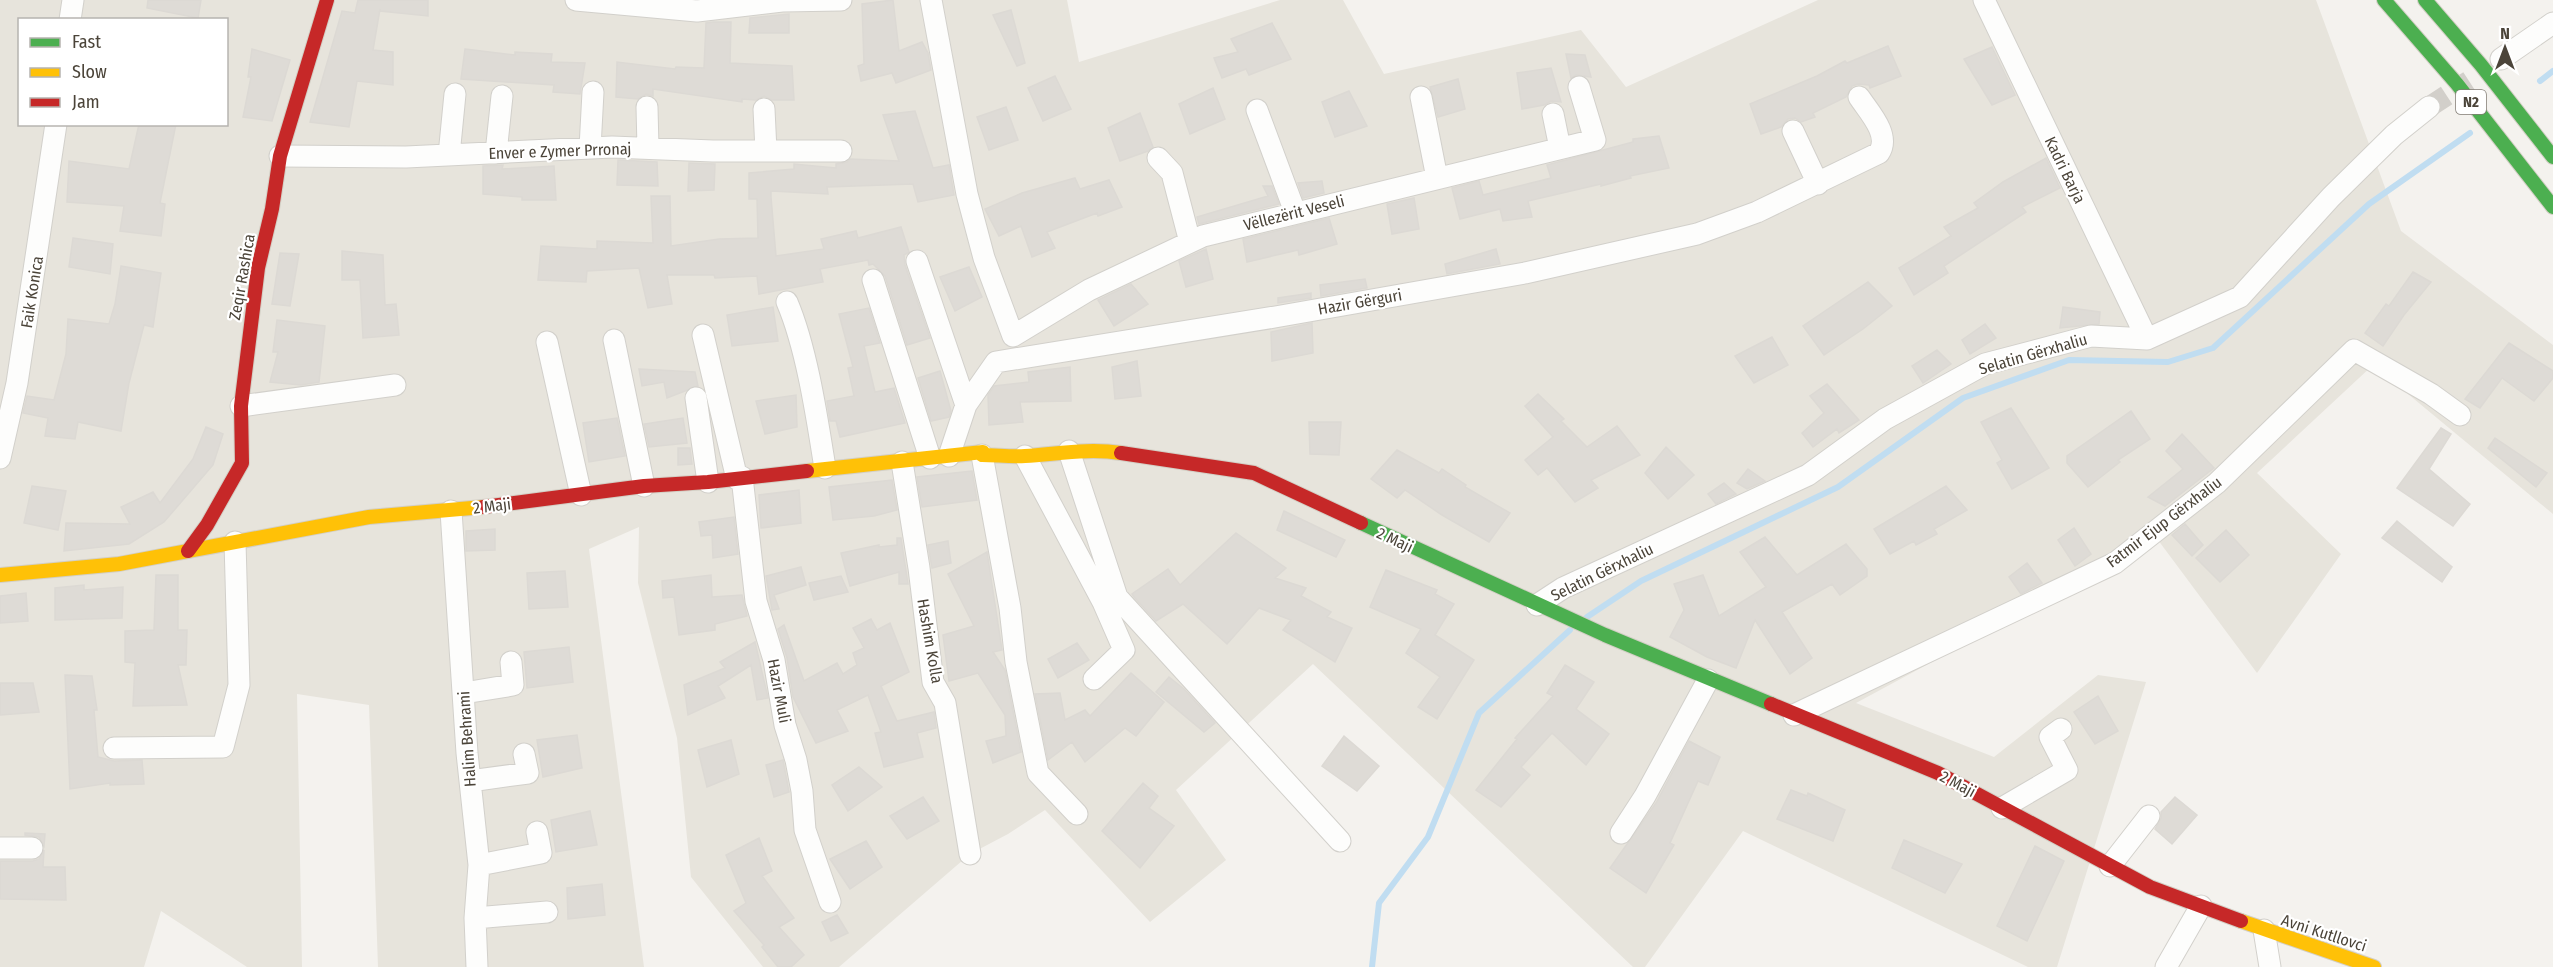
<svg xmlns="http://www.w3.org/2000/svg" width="2553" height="967" font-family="'Fira Sans Condensed',sans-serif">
  <rect width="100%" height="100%" fill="#f4f2ee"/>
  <path fill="#e7e4dc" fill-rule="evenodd" d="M0,0H1067L1079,62L1280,0H1343L1384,74L1581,30L1626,87L1818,0H2316L2401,231L2553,345V514L2373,365L2257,473L2341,554L2257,673L2158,540L1856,703L1994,757L2098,675L2146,682L2057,967H2028L1743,831L1645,967H1633L1313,664L1176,790L1226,860L1150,922L1045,810L1008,834L970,854L839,967H763L691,877L677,738L638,583L639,527L589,549L644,967H378L369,705L297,694L302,967H247L161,911L144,967H0ZM20,20H226V124H20Z"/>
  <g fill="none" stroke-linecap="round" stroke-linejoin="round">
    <path stroke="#c0ddf1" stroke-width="6" d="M2540,81L2553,71
      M1587,617L1641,581L1838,487L1963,398L2069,360L2168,362L2213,348L2369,204L2470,133
      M1372,967L1379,903L1428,837L1479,713L1570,630"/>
  </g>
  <path fill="#dedbd6" stroke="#dcd9d4" stroke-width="1.5" d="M148,0H201L198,18L147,8Z
    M358,0H428V16L380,11V9L373,50L393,52V85L357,81L349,127L310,122L342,11L355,13Z
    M893,0L899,51L922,42L928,53L931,70L896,83L892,73L861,81L858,66L864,64L862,4Z
    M1011,10L1025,63L1017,66L993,15Z
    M789,14V33H749L750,18Z
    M713,22H731L730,63L792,66L794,100H772L764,96L756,100L742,99V102L653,89V96L646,94L638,99L616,97L617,62L675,69L676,67L704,68L706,23Z
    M1272,23L1291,59L1249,75L1246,69L1222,78L1214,58L1238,52L1231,39Z
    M1888,46L1901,76L1870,88L1869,85L1858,84L1852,86L1846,97L1813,113L1815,117L1801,122L1795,118L1788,119L1781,127L1761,134L1750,104L1817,76L1845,61L1847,63Z
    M1992,47L2015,95L1992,105L1964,59Z
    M252,49L290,60L272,121L243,117L251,77H248Z
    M465,49L515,55V52L552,54L551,62L585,63L580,94L553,92L554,85L461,79Z
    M1566,54L1585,55L1591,77L1576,75L1571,78Z
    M1551,68L1561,102L1551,101L1544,105L1522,109L1517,73Z
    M1055,76L1071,109L1043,121L1028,88Z
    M1458,79L1465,109L1438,117L1430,87Z
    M1213,88L1225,119L1190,134L1179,104Z
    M1349,91L1367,126L1335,137L1322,102Z
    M1006,107L1018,140L989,150L977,117Z
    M915,111L933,168L949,165L954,195L918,202L913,184L827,187L828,194L771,191V197L776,256L824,249L821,239L856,231L858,238L901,227L909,252L904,255L905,265L930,338L907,345L885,276L873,264L869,265L868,260L820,269L823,282L759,294L757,276L715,278L714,275H667L672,304L648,308L639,268L587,271L586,282L538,280L541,246L597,249V241L653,243L651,196H670L671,246L719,239L758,238L757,199H749V173L794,169V164L836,168V164L847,162L850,159L899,161L883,115Z
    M1140,113L1153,147L1148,151L1120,161L1108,128Z
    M139,124H176L160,203L165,204L161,236L120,231L124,206L67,202L69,161L129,169Z
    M1659,136L1669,168L1630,176L1631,178L1601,186V184L1528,201L1532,217L1503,221L1500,209L1460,219L1452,188L1479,181L1483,195L1551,178L1547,165L1633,142V139Z
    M2046,158L2060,188L2022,207L2026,212L1944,266L1948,273L1914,295L1899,268L1951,236L1944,227L1978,208L1974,203L2003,182Z
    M618,160L657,162L658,186L617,185Z
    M689,163L715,164L714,190L688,191Z
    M503,165L502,169L554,166L556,200H522V197L483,194V166Z
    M1075,178L1080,189L1109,180L1122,207L1098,216L1097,213L1047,232L1055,248L1032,257L1021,226L999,236L985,209L1022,193Z
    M1322,181L1324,193L1303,198L1298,183Z
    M1263,186H1272L1279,204L1199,224L1197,217L1268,196Z
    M1414,198L1419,229L1392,234L1387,204Z
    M1329,218L1337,244L1299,255L1298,250L1247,262L1243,239Z
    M73,238L113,244L110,274L69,267Z
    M1206,249L1213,279L1186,287L1179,261Z
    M1496,249L1500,264L1447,274L1445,264Z
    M342,251L383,255L385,305L396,304L399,335L363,338L360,280H342Z
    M280,253L299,254L290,306L272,304Z
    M121,266L161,273L153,327L144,325L129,383L121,431L78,422L75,439L45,436L48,418L23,413L27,396L54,400L66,354L68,319L109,324L115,304Z
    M969,267L982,297L955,311L940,277Z
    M2413,272L2431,282L2404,315L2383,346L2365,333L2386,304L2389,306Z
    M1365,279L1367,288L1321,296L1320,285Z
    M1868,282L1892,306L1863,329L1824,355L1803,326Z
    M1131,284L1148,304L1114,326L1098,300Z
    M1311,293V298L1278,303V298Z
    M773,307L778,341L732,346L727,315Z
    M2063,307L2100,312L2099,324L2060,328Z
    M869,308L880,343L864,346L875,392L894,388L905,423L840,437L836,421H830L827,401L854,396L848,368L853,367L839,314Z
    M277,320L325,326L319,382L301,385L270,382L278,352H273Z
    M1312,323L1313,353L1272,361L1271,332Z
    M1985,324L1996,338L1970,354L1962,340Z
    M1772,337L1788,365L1754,383L1735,356Z
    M2509,343L2553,371V378L2534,401L2502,378L2480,408L2465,399Z
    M1937,350L1951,364L1923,383L1912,366Z
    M1137,361L1141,396L1115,399L1112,367Z
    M1070,367L1071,401L1020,402L1023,422L989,425L988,395L994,386L1029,382L1028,372Z
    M639,369L695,372L698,386L667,398L664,382L642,386Z
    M940,371L951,411L949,417L931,421L918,378Z
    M1827,384L1859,420L1839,433L1837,429L1813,447L1802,433L1824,413L1810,396Z
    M1538,394L1564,419L1561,421L1587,447L1617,426L1640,455L1591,480L1598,488L1575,502L1547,468L1538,475L1525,460L1553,437L1525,406Z
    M796,395L797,427L765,434L756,401Z
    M2011,408L2049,468L2012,489L1997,463L2002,460L1981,422Z
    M2131,411L2150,439L2118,460L2120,462L2088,487L2067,463V456Z
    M617,418L625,456L589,462L583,423Z
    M683,418L687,443L649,447L644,424Z
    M1309,422H1341L1339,455L1310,454Z
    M206,427L223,434L213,465L164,522L129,544L64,551L66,523L130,524L121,507L153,492L160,503L193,459Z
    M2441,428L2451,434L2429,469L2470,504L2453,526L2397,488Z
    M2182,434L2214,468L2165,506L2148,497L2183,469L2166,451Z
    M2495,438L2547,473L2536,487L2488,448Z
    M1666,447L1694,475L1668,499L1645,473Z
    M678,448H690L692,464L678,465Z
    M1397,450L1439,473L1442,469L1466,485L1465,487L1510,513L1489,542L1442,515L1405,490L1397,498L1371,479Z
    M1748,469L1765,481L1747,489L1737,483Z
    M972,471L977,500L922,507L917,477Z
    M892,480L897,510L874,516L833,520L829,487Z
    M1724,483L1736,494L1716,504L1708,494Z
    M32,486L66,491L58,530L24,523Z
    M1946,486L1967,510L1934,529L1937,534L1916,545L1914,541L1890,554L1874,529Z
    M799,490L801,523L761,528L759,495Z
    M1284,511L1345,540L1336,557L1277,530Z
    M734,517L738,554L713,558L712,535L701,536L699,522Z
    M2397,521L2452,567L2442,582L2382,538Z
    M2185,524L2203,545L2192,556L2172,535Z
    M2074,528L2091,554L2075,566L2058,540Z
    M495,529V550L466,551V531Z
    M2226,530L2249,555L2220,582L2196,558Z
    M1236,533L1286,568L1275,578L1306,588L1301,596L1331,612L1327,617L1352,628L1335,662L1283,630L1291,620L1259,608L1227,644L1183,604L1156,621L1134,597L1132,594L1168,569L1180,585Z
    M1765,537L1797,575L1846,544L1867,569V576L1840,595L1832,584L1782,612L1812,658L1790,674L1755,620L1736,668L1707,657L1670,637L1684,610L1674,584L1703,575L1719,616L1766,587L1740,552Z
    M897,538H901L908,584H899V572L850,586L841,553L879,545V547L897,545Z
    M948,541L951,563L932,568L928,545Z
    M987,552L1002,650L993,652L1005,670L1021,752L993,763L986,741L1006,736L1005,715L978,673L949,681L943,635L974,626L948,574Z
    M2027,563L2042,583L2021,594L2009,577Z
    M801,567L806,585L774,595L779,609L772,610L766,576Z
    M1386,570L1437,590L1435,594L1454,604L1435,635L1474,660L1437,719L1418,707L1440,677L1406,653L1421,629L1370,607Z
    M565,571L568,607L529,609L527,573Z
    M156,575H178V630H187L186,665H178L187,705L133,706L135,663L125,662V631L154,630Z
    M711,575L712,597L742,595L747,616L715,624V630L679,635L674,597L663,598L662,581Z
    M841,576L848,592L814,600L809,583Z
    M84,585V590L123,587L122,618L55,620V588Z
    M26,593L28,621L0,623V596Z
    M871,619L877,630L890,623L909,672L881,686L897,721L934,712L936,728L917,733L923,757L884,767L875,733L881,732L868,695L837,710L848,731L816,743L793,697L787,658L778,629L784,625L804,681L837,663L843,674L857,665L853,653L864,648L853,628Z
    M755,642L768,698L757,700L751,665L718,686L725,698L688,715L684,685L725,668L720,662Z
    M1077,643L1089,660L1058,678L1048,659Z
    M569,647L573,682L527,688L524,652Z
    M1565,665L1594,682L1576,709L1609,734L1586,765L1552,733L1521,767L1530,775L1501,807L1476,790L1517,739L1515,738L1553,696L1547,693Z
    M1131,673L1164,702L1136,736L1125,728L1085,762L1072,742L1048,760L1035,694L1060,693L1065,720L1085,710L1090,716Z
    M65,675L92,676L97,710H94L98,757L114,761L142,760L144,784L110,785V783L70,789Z
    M1169,677L1184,689L1215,723L1204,732L1156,692Z
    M0,683H33L39,712L0,715Z
    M2098,696L2118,731L2095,744L2074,712Z
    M577,735L582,768L543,777L537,740Z
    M1344,736L1379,766L1357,791L1322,766Z
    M731,740L739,774L707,787L698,750Z
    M1689,741L1720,757L1708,785L1698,781L1670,843L1674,845L1646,893L1610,868L1656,803Z
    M783,760L789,792L774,797L766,765Z
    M859,767L882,787L848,811L832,785Z
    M1143,783L1158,796L1149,808L1174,826L1140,868L1102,831Z
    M1791,790L1807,796L1808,793L1845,810L1833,841L1777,819Z
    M923,797L939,821L907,839L890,816Z
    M2175,797L2197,815L2172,844L2155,829L2161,818V812Z
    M590,811L597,845L556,852L551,820Z
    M25,833L45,834L44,846L39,837L25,835Z
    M759,838L772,871L762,876L794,918L779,927L804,955L791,967H778L762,947L764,945L734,911L746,903L726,855Z
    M1904,840L1962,864L1945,893L1892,868Z
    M866,841L882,867L850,889L830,859Z
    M2035,846L2064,861L2027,941L1997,926Z
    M44,850L43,867H65L66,900L0,899V861H33L39,859Z
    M602,884L605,915L568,919L567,888Z
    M837,915L848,933L831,941L822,922Z"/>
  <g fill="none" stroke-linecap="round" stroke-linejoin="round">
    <path stroke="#d2cfca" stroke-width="21" stroke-dasharray="21 10" stroke-linecap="butt" d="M2429,107L2469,81"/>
    <defs>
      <path id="street" d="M576,0L697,11L782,1L841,0
        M931,0L967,194L984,258L1013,336L1089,290L1203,236L1595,140L1579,87
        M1984,0L2147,339
        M70,20L73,0
        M2501,59L2553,23
        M1421,97L1437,178
        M647,107L648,148
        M764,109L766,151
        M1257,110L1295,212
        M1553,114L1560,148
        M1793,131L1818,184
        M590,148L593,92
        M496,153L502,96
        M449,155L455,94
        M280,156L406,157L612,147L713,151H841
        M1158,158L1172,173L1190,242
        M917,261L966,405
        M873,280L930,458
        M787,302C807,349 817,418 825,468
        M703,335L737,479
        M614,340L644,486
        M547,342L581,495
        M696,398L708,482
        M241,406L395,385
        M1069,451L1117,597L1340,841
        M982,455L1010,608L1016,662L1038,773L1077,814
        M949,456L966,405L996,362L1275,317L1525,273L1697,234L1757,212L1879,153C1891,135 1869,112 1859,97
        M1025,456L1103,602L1124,650L1094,679
        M0,458L17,383L56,124
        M902,462L919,568L933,682L945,703L970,854
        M742,477L756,601L774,660L785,725L796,760L802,791L805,830L830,902
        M451,511L467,753L479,865L475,918L477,967
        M1537,605L1563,588L1808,475L1885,419L1985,364L2091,336L2147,339L2240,297L2331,197L2394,135L2429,107
        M464,693L513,685L511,662
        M1794,715L2115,563L2217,483L2354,350L2431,394L2460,415
        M114,748L223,747L239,685L235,542
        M470,781L528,773L524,754
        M2002,808L2067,770L2050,737L2061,729
        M1621,833L1645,796L1708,680
        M0,848H32
        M479,865L541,853L537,832
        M2110,866L2149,816
        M475,918L547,912
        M2264,930L2270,967
        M2166,967L2201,906"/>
      <path id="fast" d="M2384,0L2457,84L2553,207
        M2425,0L2481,65L2553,157
        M1361,523L1605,635L1771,704"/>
      <path id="slow" d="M807,471L983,452L982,455C996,455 1011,457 1025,456C1058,454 1088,448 1121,453
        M0,575L119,564L369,517L483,507
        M2241,921L2374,967"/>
      <path id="jam" d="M1121,453L1254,473L1361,523
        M483,507L644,486L708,482L807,471
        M188,551L207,525L242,463L241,406L258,268L272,209L280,156L327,0
        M1771,704L1938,773L2150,887L2241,921"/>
    </defs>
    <use href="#street" stroke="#d2d0cb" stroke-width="23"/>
    <use href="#fast" stroke="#d3cfc5" stroke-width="16"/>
    <use href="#slow" stroke="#d3cfc5" stroke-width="16"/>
    <use href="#jam" stroke="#d3cfc5" stroke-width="16"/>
    <use href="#street" stroke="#fdfdfc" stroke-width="21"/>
    <use href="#fast" stroke="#4caf50" stroke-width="14"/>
    <use href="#slow" stroke="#ffc107" stroke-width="14"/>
    <use href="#jam" stroke="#c62828" stroke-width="14"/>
  </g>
  <g text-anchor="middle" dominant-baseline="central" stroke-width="4.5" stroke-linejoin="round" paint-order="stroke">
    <rect fill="#fff" stroke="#817c74" stroke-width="1.5" x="2456" y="90" width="30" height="24" rx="4.5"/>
    <g font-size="15" font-weight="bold" fill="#4b4439">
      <text x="2471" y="102">N2</text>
    </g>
    <g font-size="16" fill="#4b4439" stroke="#fff">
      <text transform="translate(560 151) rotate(-2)">Enver e Zymer Prronaj</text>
      <text transform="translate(2065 170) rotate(64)">Kadri Barja</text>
      <text transform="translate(1294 213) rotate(-14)">Vëllezërit Veseli</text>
      <text transform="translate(242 277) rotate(-80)">Zeqir Rashica</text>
      <text transform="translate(32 292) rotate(-81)">Faik Konica</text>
      <text transform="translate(1360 302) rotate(-10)">Hazir Gërguri</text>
      <text transform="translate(2033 354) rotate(-16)">Selatin Gërxhaliu</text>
      <text transform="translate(492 506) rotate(-7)">2 Maji</text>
      <text transform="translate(2164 522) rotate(-37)">Fatmir Ejup Gërxhaliu</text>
      <text transform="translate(1395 540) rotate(25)">2 Maji</text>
      <text transform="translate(1602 572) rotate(-26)">Selatin Gërxhaliu</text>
      <text transform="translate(930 641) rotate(80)">Hashim Kolla</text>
      <text transform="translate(779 691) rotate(79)">Hazir Muli</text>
      <text transform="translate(467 739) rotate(-94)">Halim Behrami</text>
      <text transform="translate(1958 784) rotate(28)">2 Maji</text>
      <text transform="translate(2324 933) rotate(18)">Avni Kutllovci</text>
    </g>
  </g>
  <rect x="18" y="18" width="210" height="108" fill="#ffffff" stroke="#b7b4b0" stroke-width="1.5"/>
  <rect x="30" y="38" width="30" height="9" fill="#4caf50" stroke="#b7b4b0" stroke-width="1.5"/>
  <text x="72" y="48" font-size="18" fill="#4b4439">Fast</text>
  <rect x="30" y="68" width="30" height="9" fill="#ffc107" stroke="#b7b4b0" stroke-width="1.5"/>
  <text x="72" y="78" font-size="18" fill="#4b4439">Slow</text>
  <rect x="30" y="98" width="30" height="9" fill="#c62828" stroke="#b7b4b0" stroke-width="1.5"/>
  <text x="72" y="108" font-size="18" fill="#4b4439">Jam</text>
  <g transform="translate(2505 48)" stroke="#ffffff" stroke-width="4.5" paint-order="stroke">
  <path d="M0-4.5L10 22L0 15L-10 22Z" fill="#4b4439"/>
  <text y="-9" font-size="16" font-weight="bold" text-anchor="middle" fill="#4b4439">N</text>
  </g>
</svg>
